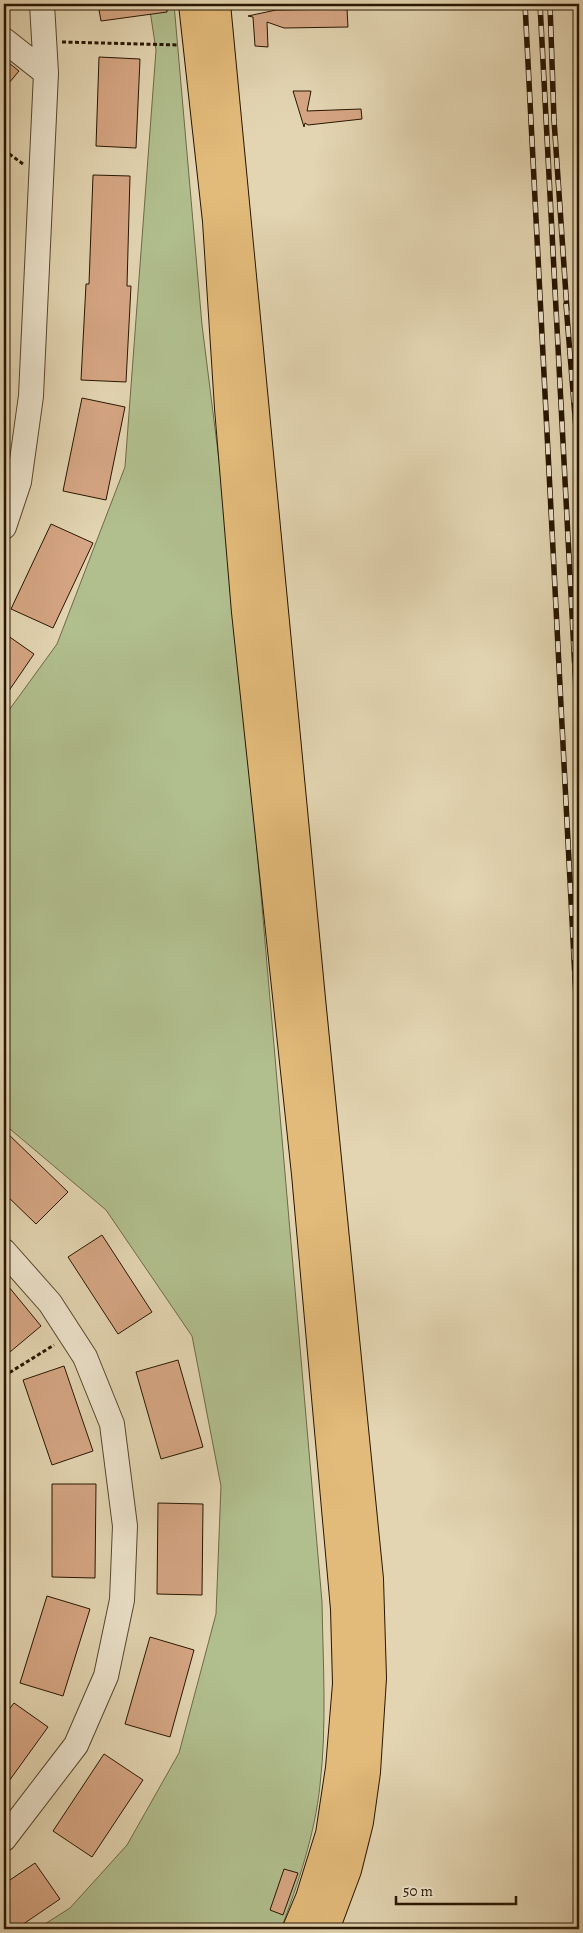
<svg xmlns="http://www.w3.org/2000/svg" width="583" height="1933" font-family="Alegreya,serif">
  <rect width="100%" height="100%" fill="#e3d5b2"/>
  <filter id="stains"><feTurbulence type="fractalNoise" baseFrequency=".004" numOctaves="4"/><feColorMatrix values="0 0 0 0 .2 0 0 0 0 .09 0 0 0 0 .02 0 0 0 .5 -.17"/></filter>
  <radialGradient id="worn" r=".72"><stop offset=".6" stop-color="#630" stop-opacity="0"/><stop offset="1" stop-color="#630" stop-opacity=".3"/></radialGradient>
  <path fill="#b1be8e" stroke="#6c6a47" d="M149,4H174L202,325L223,492L258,860L322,1602C323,1663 327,1725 320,1785C315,1834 298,1884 281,1929H37L70,1908L127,1845L179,1753L216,1614L221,1486L192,1336L106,1210L4,1124V717L57,644L125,467L156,50Z"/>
  <path fill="#d6a684" stroke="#281600" d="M98,4H167V12L101,21Z
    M347,9L348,27L284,28L267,22L268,47L255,46L253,17L248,16L276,10Z
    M99,57L140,59L136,148L96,146Z
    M4,59L19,71L4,89Z
    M293,91H311L307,111L361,109L362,119L308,125L305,123L304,127Z
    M93,175L130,176L127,286H131L126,382L81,380L86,284H89Z
    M82,398L125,407L106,500L63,491Z
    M51,524L93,543L53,628L11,609Z
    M4,633L34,654L4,698Z
    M4,1130L68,1192L36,1224L4,1193Z
    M102,1235L152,1312L118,1334L68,1257Z
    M4,1281L41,1326L4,1357Z
    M178,1360L203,1447L161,1459L136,1372Z
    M64,1366L93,1451L52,1465L23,1380Z
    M52,1484H96L95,1578L52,1577Z
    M158,1503L203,1504L202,1595L157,1594Z
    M47,1596L90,1609L63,1696L20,1683Z
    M150,1637L194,1650L170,1737L125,1724Z
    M14,1703L48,1727L4,1788V1716Z
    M104,1754L143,1780L92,1857L53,1831Z
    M35,1863L60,1899L16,1929H4V1884Z
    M284,1869L298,1873L283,1915L270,1910Z"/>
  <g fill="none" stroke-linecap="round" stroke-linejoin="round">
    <defs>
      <path id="minor" d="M4,40L46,73
        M4,527L19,482L31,396L46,73L42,4
        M4,1251L50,1303L85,1357L112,1424L125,1526L122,1600L106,1676L76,1745L4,1839"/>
      <path id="major" d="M193,4L217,221L229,408L246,612L306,1174L345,1609L347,1684L340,1768L330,1834L310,1898L297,1929
        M216,4L311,999L369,1579L372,1678L366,1772L359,1822L347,1870L325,1929"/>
    </defs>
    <use href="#minor" stroke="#57462c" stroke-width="26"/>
    <use href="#major" stroke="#281600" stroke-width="30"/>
    <path stroke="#281600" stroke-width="3" stroke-dasharray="4 2.5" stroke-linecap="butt" d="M62,42L178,45
      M4,150L23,164
      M4,1376L54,1345"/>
    <use href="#minor" stroke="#ede4cd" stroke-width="24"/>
    <use href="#major" stroke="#e2ba79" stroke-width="28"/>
    <defs>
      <path id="rail" d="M525,4L579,1056
        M540,4L579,747
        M550,4L554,120L567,310
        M566,304L579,466"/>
    </defs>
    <use href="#rail" stroke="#281600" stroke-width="5.5"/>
    <use href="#rail" stroke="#ede4cd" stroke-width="4" stroke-dasharray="11" stroke-linecap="butt"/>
  </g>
  <rect width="583" height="1933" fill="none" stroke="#e3d5b2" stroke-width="20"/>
  <rect x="5" y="5" width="573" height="1923" fill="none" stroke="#281600" stroke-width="2.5"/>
  <rect x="10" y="10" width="563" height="1913" fill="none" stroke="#281600"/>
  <path d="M396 1896v8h120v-8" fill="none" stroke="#281600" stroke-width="2.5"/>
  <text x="403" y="1896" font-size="15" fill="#281600" stroke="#ede4cd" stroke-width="4" paint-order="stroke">50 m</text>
  <rect width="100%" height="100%" filter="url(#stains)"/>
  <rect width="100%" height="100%" fill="url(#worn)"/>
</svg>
